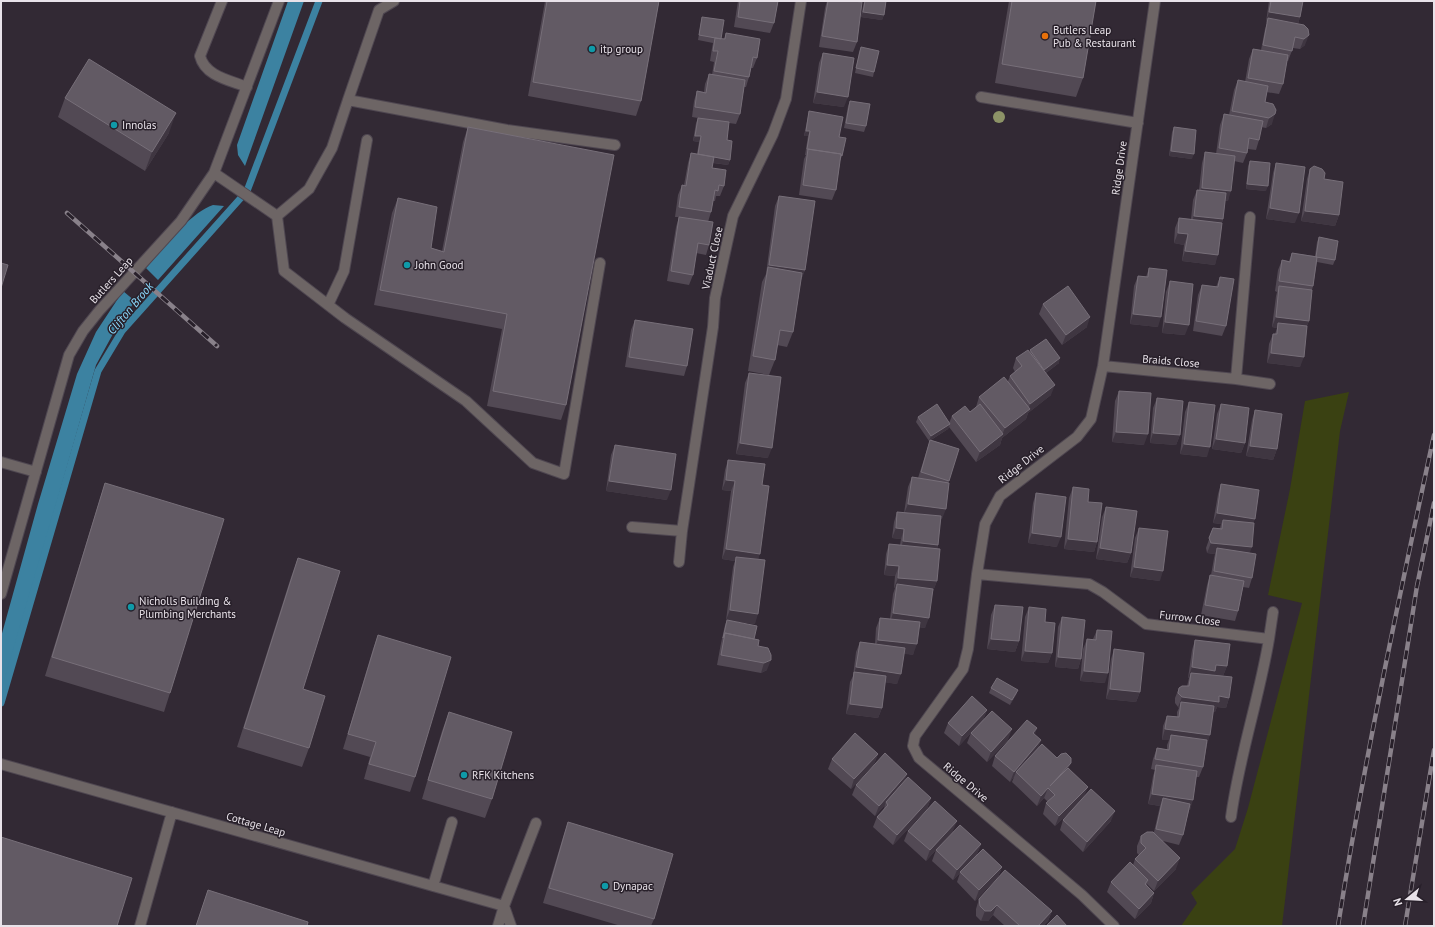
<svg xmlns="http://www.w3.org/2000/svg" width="1435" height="927" font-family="'PT Sans',sans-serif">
  <rect width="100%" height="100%" fill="#322934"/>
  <path fill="#3a4112" d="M1349,392L1340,431L1282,926H1181L1197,903L1191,893L1235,849L1248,808L1302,603L1268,595L1290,489L1305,401Z"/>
  <path fill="#3c82a1" d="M288,1H304L245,166L238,155L237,145Z
    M213,205L224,206L158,280L146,268C164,248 188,214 213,205Z
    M123,291L135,301L114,332L96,365L1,697V637L38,504L77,374L96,332Z"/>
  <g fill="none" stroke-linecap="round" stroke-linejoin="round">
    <path stroke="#3c82a1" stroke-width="7" d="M1,703L98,371L122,331L247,191L319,1"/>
    <defs>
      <path id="minor" d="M222,1L200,56C205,76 229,80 247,87
        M981,97L1138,123
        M348,100L379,10L394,1
        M214,173L277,216L284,271L345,318L466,401L533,463L564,474L600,263
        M277,216L309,189L332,148L348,100L507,130L615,145
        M328,305L344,271L367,140
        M1103,366L1236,379L1250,217
        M1236,379L1270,384
        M1,462L36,472
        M632,527L682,531
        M679,562L682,531L713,327L715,298L733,216L773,134L786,99L801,1
        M977,574L1089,584L1103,592L1146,624L1269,639L1273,612
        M1,594L69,355L83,331L99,311L181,221L214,173L279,1
        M1,764L504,906L536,823
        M1231,817C1239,757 1259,699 1269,639
        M433,886L452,822
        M504,906L511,926
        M140,926L172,812
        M498,926L504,906
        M1114,926L1082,895L919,758L913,746L915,736L963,669L968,649L977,574L985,524L1000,496L1077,437L1091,419L1103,366L1155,1"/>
    </defs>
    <use href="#minor" stroke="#4f4751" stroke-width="12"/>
    <use href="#minor" stroke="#6d6565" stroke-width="10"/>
    <defs>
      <path id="rail" d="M67,213L217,346
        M1338,926C1364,761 1399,598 1434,435
        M1363,926L1417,586L1434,503
        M1405,926L1434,750"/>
    </defs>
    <use href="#rail" stroke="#89818a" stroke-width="4.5"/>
    <use href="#rail" stroke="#28202a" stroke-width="3" stroke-dasharray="9" stroke-linecap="butt"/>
  </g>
  <circle fill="#8d9367" cx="999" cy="117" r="6"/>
  <path fill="#524954" d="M545,1H659L641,101L636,116L528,96Z
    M738,1H778L774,23L770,33L734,27Z
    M827,1H852L857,42L853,52L819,47L825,8Z
    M864,1H886L884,15L882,20L861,17Z
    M1009,1H1096L1083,78L1076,97L995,83Z
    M1269,1H1303L1300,17L1298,24L1304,25L1305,45L1300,49L1293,48L1288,61H1287L1283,84L1279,94L1266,92L1265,102L1272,124L1266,128L1261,127L1259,140L1256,150L1248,149L1247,153L1243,163L1234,161L1228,201H1225L1223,219L1222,223L1215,265L1182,261L1184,245L1174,243L1175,228L1179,218L1191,219L1193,200L1197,190H1199L1202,163L1205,152L1216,154L1220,125L1224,114L1229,115L1234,90L1238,80L1245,82L1249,59L1253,49L1261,50L1265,29L1267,23L1266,22Z
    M702,17L721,39H724L726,33L757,58L753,68H751L749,77L746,87H744L740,114L736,124L729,123L727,140L730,160L728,165L713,163L712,168L724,186L720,196H716L715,201H713L711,212L708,222L709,245L706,255L696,253L693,275L689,285L667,281L676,227L679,217H675L678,195L682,185H684L688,163L691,153L697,154L699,142L693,141L696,123L698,118L692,117L694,101L697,91L704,92L705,84L709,74L712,75L714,62L710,61L712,48L713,43L698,40L701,22Z
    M861,47L874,72L873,77L855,73L859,52Z
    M823,53L844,107L813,103L819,63Z
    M65,98L169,133L145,171L58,117Z
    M850,101L866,126L864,132L844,128L848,106Z
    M809,111L839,137L842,156L840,161L836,190L832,200L799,195L804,159L806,155H805L808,136H804Z
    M468,127L566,405L561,420L487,406L502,329L374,305L392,213L398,198L431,248L442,251L463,142Z
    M1174,127L1192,159L1169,156L1172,132Z
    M1250,161L1266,191L1246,189L1248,166Z
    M1276,163L1295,223L1266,219L1273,173Z
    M1310,169L1324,179L1339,215L1335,226L1301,221L1307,179Z
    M779,196L805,270L801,280L793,332L787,347L777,345L775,360L769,375L748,371L762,282L766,274L775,206Z
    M1319,237L1335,260L1333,265L1317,262L1313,286L1312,290L1309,321L1307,326L1300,367L1267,363L1269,344L1273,334H1275L1277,328L1272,327L1276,296L1277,292L1275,291L1278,270L1282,260L1289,261L1292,253L1315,256L1317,242Z
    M1149,268L1158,327L1130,324L1134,286L1138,276L1146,277Z
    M1220,277L1226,326L1222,336L1193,331L1198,295L1202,285L1216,287Z
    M1170,281L1185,335L1162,333L1166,292Z
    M1043,304L1087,327L1062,345L1039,314Z
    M635,320L687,366L684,376L625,367L631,330Z
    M1030,350L1059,363L1046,373L1051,395L1028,413L1026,419L1002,438L1000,445L976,462L949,427L948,429L931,440L959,449L948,483L942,519H940L938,545L937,549V581L933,591H932L925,628L919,627L913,655L904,653L897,684L885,682L882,708L878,718L846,714L850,682L853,676L856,652L860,642L875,644L876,628L880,618L890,619L893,594L895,588H894L895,576L884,575L886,554L889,544L900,545L901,539L892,538L894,522L897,512L904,513L908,487L912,477L918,478L930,440L929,441L916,422L918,417L949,423L952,416L970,412L976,408V407L979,397L1008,381L1010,376L1015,372L1013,368L1016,358L1030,352Z
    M749,373L768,458L736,454L745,383Z
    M1119,391L1144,445L1112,442L1115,401Z
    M1157,398L1180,435L1176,445L1150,443L1153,408Z
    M1189,402L1207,457L1180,454L1185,412Z
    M1221,404L1245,443L1241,453L1212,449L1217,414Z
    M1255,410L1277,449L1273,460L1246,456L1252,420Z
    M615,445L667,500L606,491L611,455Z
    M728,460L762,485L755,624L733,621L754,639L758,646L767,670L761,673L717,665L721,643L725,625L727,620H726L733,567L735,561L722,559L731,491L722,490L725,470Z
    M105,483L170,693L164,712L45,676L99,502Z
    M1221,484L1253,523L1249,553L1252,578L1249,588L1243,587L1238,611L1235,621L1201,615L1207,585L1210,575H1211L1214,558L1215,554L1207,553L1206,548L1213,528H1220L1221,524L1213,523L1218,494Z
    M1073,487L1088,502L1097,542L1094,552L1064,549L1069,498Z
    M1036,493L1057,547L1028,543L1033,503Z
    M1106,507L1131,553L1127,563L1096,559L1102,517Z
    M1139,528L1160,581L1130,577L1135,538Z
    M298,558L303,689L309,748L302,767L237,747L291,577Z
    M995,605L1019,641L1015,652L987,649L991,615Z
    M1029,607L1045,622L1052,653L1048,663L1021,661L1025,617Z
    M1062,617L1081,659L1078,669L1055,667L1058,627Z
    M1097,630L1105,683L1080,681L1083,649L1087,639H1093Z
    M378,635L415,777L410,792L364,779L370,757L343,749L373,649Z
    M1195,640L1227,666L1223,676L1229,698L1226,708L1217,707L1215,712L1213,711L1203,767L1199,777H1196L1190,810H1189L1183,835L1179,845L1163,841L1176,869L1154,891L1147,884V885L1154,893L1151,903L1135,919L1107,892L1111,882L1133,865L1135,859L1139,855L1137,853V846L1141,836L1154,832L1160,806L1148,804L1153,776L1155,770L1151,769L1153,759L1157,748L1167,750V745L1169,740H1162L1163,726L1167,716L1177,717V712L1179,708L1178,707L1175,703V698L1179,688L1187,686L1189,678H1188L1192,650Z
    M1114,649L1140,692L1136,702L1106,699L1111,659Z
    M991,688L1018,690L1016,695L1010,705L989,693Z
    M987,710L983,720L1008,740L987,762L967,743L971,733L959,746L944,733L948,723Z
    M449,712L492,799L485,818L422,799L442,731Z
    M1035,735L1039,747L1069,768L1084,797L1111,821L1083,852L1060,830L1063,820L1080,801L1055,826L1043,814L1046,803L1048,802L1044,798L1037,806L1012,782L1014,777L1010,782L992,766L995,756Z
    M878,754L874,764L851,789L828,769L832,759Z
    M904,782L931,798L927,809L893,845L873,827L877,817L883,811L885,805L875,816L852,795L856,785Z
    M568,822L654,919L651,926H621L543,903L563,837Z
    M908,831H953L926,861L904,841Z
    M981,844L977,854L1002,867L998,877L975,901L957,882L960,873L953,880L932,861L936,850Z
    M208,890L307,926H196Z
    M979,899L1052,911L1048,921L1043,926H1005L993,915L988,921H981L976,916V909Z"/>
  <path fill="#3f3641" d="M863,12L884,15L882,20L861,17Z
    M1269,12L1300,17L1297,27L1268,18L1267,23L1266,22Z
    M1309,35L1305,45L1300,49L1304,39Z
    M817,92L848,97L844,107L813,103Z
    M176,113L169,133L145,171L152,152Z
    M1275,114L1272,124L1266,128L1269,118Z
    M806,131H810L808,136H804Z
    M695,136H701L699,142L693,141Z
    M1171,151L1194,154L1192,159L1169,156Z
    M698,155L730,160L728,165L696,160Z
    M1247,184L1268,186L1266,191L1246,189Z
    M1202,188L1231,191L1228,201L1198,198Z
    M1270,208L1299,213L1295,223L1266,219Z
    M1305,211L1339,215L1335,226L1301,221Z
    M1194,216L1223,219L1220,229L1190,226Z
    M1178,233L1188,234L1184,245L1174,243Z
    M1185,251L1218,255L1215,265L1182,261Z
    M769,265L805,270L801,280L768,269Z
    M1133,314L1161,317L1158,327L1130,324Z
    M1090,317L1087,327L1062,345L1066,335Z
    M1276,317L1309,321L1305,331L1278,323L1277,328L1272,327Z
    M1165,322L1189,325L1185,335L1162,333Z
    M1271,353L1304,357L1300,367L1267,363Z
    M1060,358L1059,363L1043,375L1044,370Z
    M1055,385L1051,395L1028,413L1026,419L1002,438L1000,445L976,462L980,452L1002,435L1005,428L1028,410L1030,404Z
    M950,424L948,429L929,441L931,436Z
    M1116,432L1148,434L1144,445L1112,442Z
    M1153,433L1180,435L1176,445L1150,443Z
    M1216,439L1245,443L1241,453L1212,449Z
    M740,443L772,448L768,458L736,454Z
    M1184,444L1210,447L1207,457L1180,454Z
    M1250,446L1277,449L1273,460L1246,456Z
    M726,480L735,481L731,491L722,490Z
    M609,481L671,490L667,500L606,491Z
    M908,504L946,509L942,519L904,514Z
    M1217,513L1255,519L1251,529L1223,520L1221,524L1213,523Z
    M896,528L904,529L901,539L892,538Z
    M1032,533L1061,537L1057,547L1028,543Z
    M1068,539L1097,542L1094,552L1064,549Z
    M903,541L938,545L934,555L900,552Z
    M1211,543L1252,547L1248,557L1217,548L1215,554L1207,553Z
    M1100,548L1131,553L1127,563L1096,559Z
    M726,549L760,554L756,564L736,557L735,561L722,559Z
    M887,565L899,566L895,576L884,575Z
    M1134,567L1163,571L1160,581L1130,577Z
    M898,578L937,581L933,591L896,588L897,584L895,588H894Z
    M730,610L758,614L755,624L726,620Z
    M893,613L929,618L925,628L890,623Z
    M991,639L1019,641L1015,652L987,649Z
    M878,640L917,644L913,655L874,650Z
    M1025,651L1052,653L1048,663L1021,661Z
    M1058,657L1081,659L1078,669L1055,667Z
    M771,660L767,670L761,673L764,663Z
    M1216,665L1227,666L1223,676L1191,673L1189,678H1188L1192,667Z
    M856,667L901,674L897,684L853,678L854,674Z
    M1084,671L1108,673L1105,683L1080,681Z
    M1110,689L1140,692L1136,702L1106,699Z
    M1018,690L1016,695L1010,705L1012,700Z
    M1219,696L1229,698L1226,708L1217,707L1215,712L1180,708L1181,702L1179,708L1178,707L1182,697Z
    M850,704L882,708L878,718L846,714Z
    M987,710L983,720L959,746L962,736Z
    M1037,728L1034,738L1033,733Z
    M1012,729L1008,740L987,762L991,752Z
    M1165,729L1210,735L1207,745L1171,735L1169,740H1162Z
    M1041,740L1038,750L1016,772L1014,777L1010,782L1014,772Z
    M878,754L874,764L851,789L854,779Z
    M1071,763L1067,773L1050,786Z
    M907,774L904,784L886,802L885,805L875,816L879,806Z
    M1088,787L1084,797L1055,826L1059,816Z
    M1048,788L1044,798L1037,806L1041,796Z
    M1152,794L1193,800L1190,810L1161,806L1163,798L1160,806L1148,804Z
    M931,798L927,809L893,845L897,835Z
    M1115,811L1111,821L1083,852L1087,842Z
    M957,821L953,831L926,861L930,850Z
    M981,844L977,854L953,880L957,870Z
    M1180,858L1176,869L1154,891L1158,881Z
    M1002,867L998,877L975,901L979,890Z
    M1154,893L1151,903L1135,919L1139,909Z
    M997,905L993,915L988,921H981L985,911Z
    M1052,911L1048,921L1043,926H1038Z"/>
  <path fill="#625a64" stroke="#776f79" d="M547,1H659L641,101L533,82Z
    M740,1H778L774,23L738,17Z
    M828,1H852L862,2L857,42L822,36Z
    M865,1H886L884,15L863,12Z
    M1012,1H1096L1083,78L1002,64Z
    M1271,1H1303L1300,17L1269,12Z
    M702,17L724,20L721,39L699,35Z
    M1268,18L1304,25L1308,29L1309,35L1304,39L1295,37L1292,51L1263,45Z
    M726,33L760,39L757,58L753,57L749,77L714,71L718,51H713L715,38L725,39Z
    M861,47L879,51L874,72L856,68Z
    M1253,49L1288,55L1283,84L1248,78Z
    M823,53L854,58L848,97L817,92Z
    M89,59L176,113L152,152L65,98Z
    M709,74L745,80L740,114L695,107L697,91L706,93Z
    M1238,80L1268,86L1265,102L1273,104L1276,110L1275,114L1269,118L1232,111Z
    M850,101L870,104L866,126L846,123Z
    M809,111L843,117L839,137L846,138L842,156L841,155V154L807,149L810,131H806Z
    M1224,114L1263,121L1259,140L1249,138L1247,153L1219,148Z
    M698,118L729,122L727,140L732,141L730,160L698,154L701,136H695Z
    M468,127L614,155L566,405L493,391L507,314L380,290L398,198L437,207L431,248L444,252Z
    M1174,127L1196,130L1194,154L1171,151Z
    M808,149L841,154L836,190L803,185Z
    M1205,152L1235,156L1231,191L1202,188Z
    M691,153L714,157L712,168L726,170L724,186L719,185L718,191L715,190L711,212L679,207L682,185L686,186Z
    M1250,161L1270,163L1268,186L1247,184Z
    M1276,163L1305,167L1299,213L1270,208Z
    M1314,166L1322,169L1325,173L1324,179L1343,182L1339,215L1305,211L1310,169Z
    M1197,190L1226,193L1223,219L1194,216Z
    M779,196L815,201L805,270L769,265Z
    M679,217L713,222L709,245L698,243L693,275L671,271Z
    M1179,218L1222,223L1218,255L1185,251L1188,234L1178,233Z
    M1319,237L1338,241L1335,260L1316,257Z
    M1292,253L1317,257L1313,286L1279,281L1282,260L1290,262Z
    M1,263L8,265L1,288Z
    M768,267L802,273L793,332L780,330L775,360L753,356Z
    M1149,268L1167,270L1161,317L1133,314L1138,276L1148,277Z
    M1220,277L1234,279L1226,326L1196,321L1202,285L1218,287Z
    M1170,281L1193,284L1189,325L1165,322Z
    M1068,286L1090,317L1066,335L1043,304Z
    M1279,286L1312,290L1309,321L1276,317Z
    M635,320L693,329L687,366L629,357Z
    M1278,323L1307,326L1304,357L1271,353L1273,334H1277Z
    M1046,339L1060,358L1044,370L1030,350Z
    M1028,350L1055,385L1030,404L1010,376L1022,366L1016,358Z
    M749,373L781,377L772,448L740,443Z
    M1004,377L1030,409L1005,428L979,397Z
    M1119,391L1151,393L1148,434L1116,432Z
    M1157,398L1183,401L1180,435L1153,433Z
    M1189,402L1215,405L1210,447L1184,444Z
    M937,404L950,424L931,436L918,417Z
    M980,404L1003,434L980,452L952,416L965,406L970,412Z
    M1221,404L1249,408L1245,443L1216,439Z
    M1255,410L1282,414L1277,449L1250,446Z
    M930,440L959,449L949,481L921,472Z
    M615,445L676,454L671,490L609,481Z
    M728,460L765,464L762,485L769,486L760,554L726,549L735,481L726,480Z
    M912,477L949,483L946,509L908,504Z
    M105,483L224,519L170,693L52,657Z
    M1221,484L1259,490L1255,519L1217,513Z
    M1073,487L1089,489L1088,502L1102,503L1097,542L1068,539Z
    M1036,493L1066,497L1061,537L1032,533Z
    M1106,507L1137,511L1131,553L1100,548Z
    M897,512L941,516L938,545L903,541L904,529L896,528Z
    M1223,520L1254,523L1252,547L1211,543L1209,538L1213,528L1222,529Z
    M1139,528L1168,531L1163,571L1134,567Z
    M889,544L940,549L937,581L898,578L899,566L887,565Z
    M1217,548L1256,554L1252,578L1214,571Z
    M736,557L765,560L758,614L730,610Z
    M298,558L340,571L303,689L325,696L309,748L244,728Z
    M1210,575L1244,581L1238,611L1205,605Z
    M897,584L933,589L929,618L893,613Z
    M995,605L1023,607L1019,641L991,639Z
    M1029,607L1046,609L1045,622L1055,623L1052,653L1025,651Z
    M1062,617L1085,620L1081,659L1058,657Z
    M880,618L920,622L917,644L878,640Z
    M727,620L757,626L754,639L725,633L723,638Z
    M1097,630L1112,631L1108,673L1084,671L1087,639L1096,640Z
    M725,633L759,640L758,646L768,648L771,655V660L764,663L721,655Z
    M378,635L451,657L415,777L369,764L376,742L348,734Z
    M1195,640L1230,644L1227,666L1216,665L1215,671L1192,667Z
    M860,642L905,648L901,674L856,667Z
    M1114,649L1144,653L1140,692L1110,689Z
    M854,672L886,676L882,708L850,704Z
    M1191,673L1232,677L1229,698L1219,696V702L1182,697L1178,693L1179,688L1182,686H1189Z
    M997,678L1018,690L1012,700L991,688Z
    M972,696L987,710L962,736L948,723Z
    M1181,702L1214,706L1210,735L1165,729L1167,716L1179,717Z
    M992,711L1012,729L991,752L971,733Z
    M449,712L512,732L492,799L428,780Z
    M1027,720L1037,728L1033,733L1041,740L1014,772L995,756Z
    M855,733L878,754L854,779L832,759Z
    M1171,735L1207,740L1203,767L1155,759L1157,748L1169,750Z
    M1042,744L1057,758L1061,754L1066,753L1071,758V763L1050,786L1068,768L1088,787L1059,816L1046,803L1055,795L1048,788L1041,796L1016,772Z
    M885,753L907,774L879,806L856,785Z
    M1156,765L1197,771L1193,800L1152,794Z
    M908,777L931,798L897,835L877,817L888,805L886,802Z
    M1091,789L1115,811L1087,842L1063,820Z
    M1163,798L1190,804L1183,835L1156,829Z
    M935,801L957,821L930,850L908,831Z
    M568,822L673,854L654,919L549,888Z
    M960,825L981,844L957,870L936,850Z
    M1147,832H1153L1180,858L1158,881L1135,859L1146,848L1141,843V836Z
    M1,837L132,878L117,926H1Z
    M983,849L1002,867L979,890L960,872Z
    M1130,862L1148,880L1145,884L1154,893L1139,909L1111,882Z
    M1005,870L1052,911L1038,926H1020L997,905L991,911H985L980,906L979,899Z
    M208,890L308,922L307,926H196Z
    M1057,915L1067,926H1046Z"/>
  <circle fill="#e8710a" stroke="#28202a" stroke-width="1.5" cx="1045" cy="36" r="4"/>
  <g fill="#0f9aa8" stroke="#28202a" stroke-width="1.5">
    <circle cx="592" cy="49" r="4"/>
    <circle cx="114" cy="125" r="4"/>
    <circle cx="407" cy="265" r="4"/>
    <circle cx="131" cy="607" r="4"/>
    <circle cx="464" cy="775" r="4"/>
    <circle cx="605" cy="886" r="4"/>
  </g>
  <g text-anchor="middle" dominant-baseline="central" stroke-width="3" stroke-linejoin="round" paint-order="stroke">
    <g font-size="11" fill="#e8e2e9" stroke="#28202a" text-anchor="start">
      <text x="1053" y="30">Butlers Leap<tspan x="1053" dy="13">Pub &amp; Restaurant</tspan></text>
      <text x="600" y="49">itp group</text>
      <text x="122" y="125">Innolas</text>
      <text x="415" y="265">John Good</text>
      <text x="139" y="601">Nicholls Building &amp;<tspan x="139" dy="13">Plumbing Merchants</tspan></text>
      <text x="472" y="775">RFK Kitchens</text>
      <text x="613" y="886">Dynapac</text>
    </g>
    <g font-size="11" fill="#e8e2e9" stroke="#28202a">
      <text transform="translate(1119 168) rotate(-82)">Ridge Drive</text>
      <text transform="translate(712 258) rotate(-78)">Viaduct Close</text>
      <text transform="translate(111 280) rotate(-48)">Butlers Leap</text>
      <text transform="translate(1171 361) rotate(5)">Braids Close</text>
      <text transform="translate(1021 464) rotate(-38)">Ridge Drive</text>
      <text transform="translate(1190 618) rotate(7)">Furrow Close</text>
      <text transform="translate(966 782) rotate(40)">Ridge Drive</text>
      <text transform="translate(256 824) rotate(16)">Cottage Leap</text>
    </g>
    <g font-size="12" font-style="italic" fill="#8bd9fc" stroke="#28202a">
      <text transform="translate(130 308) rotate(-50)">Clifton Brook</text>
    </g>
  </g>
  <rect width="1435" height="927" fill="none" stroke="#e8e2e9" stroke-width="4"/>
  <g transform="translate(1407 899) rotate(252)" stroke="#28202a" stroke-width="3" paint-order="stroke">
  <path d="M0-3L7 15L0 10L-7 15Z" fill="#e8e2e9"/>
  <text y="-6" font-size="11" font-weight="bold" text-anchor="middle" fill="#e8e2e9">N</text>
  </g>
</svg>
